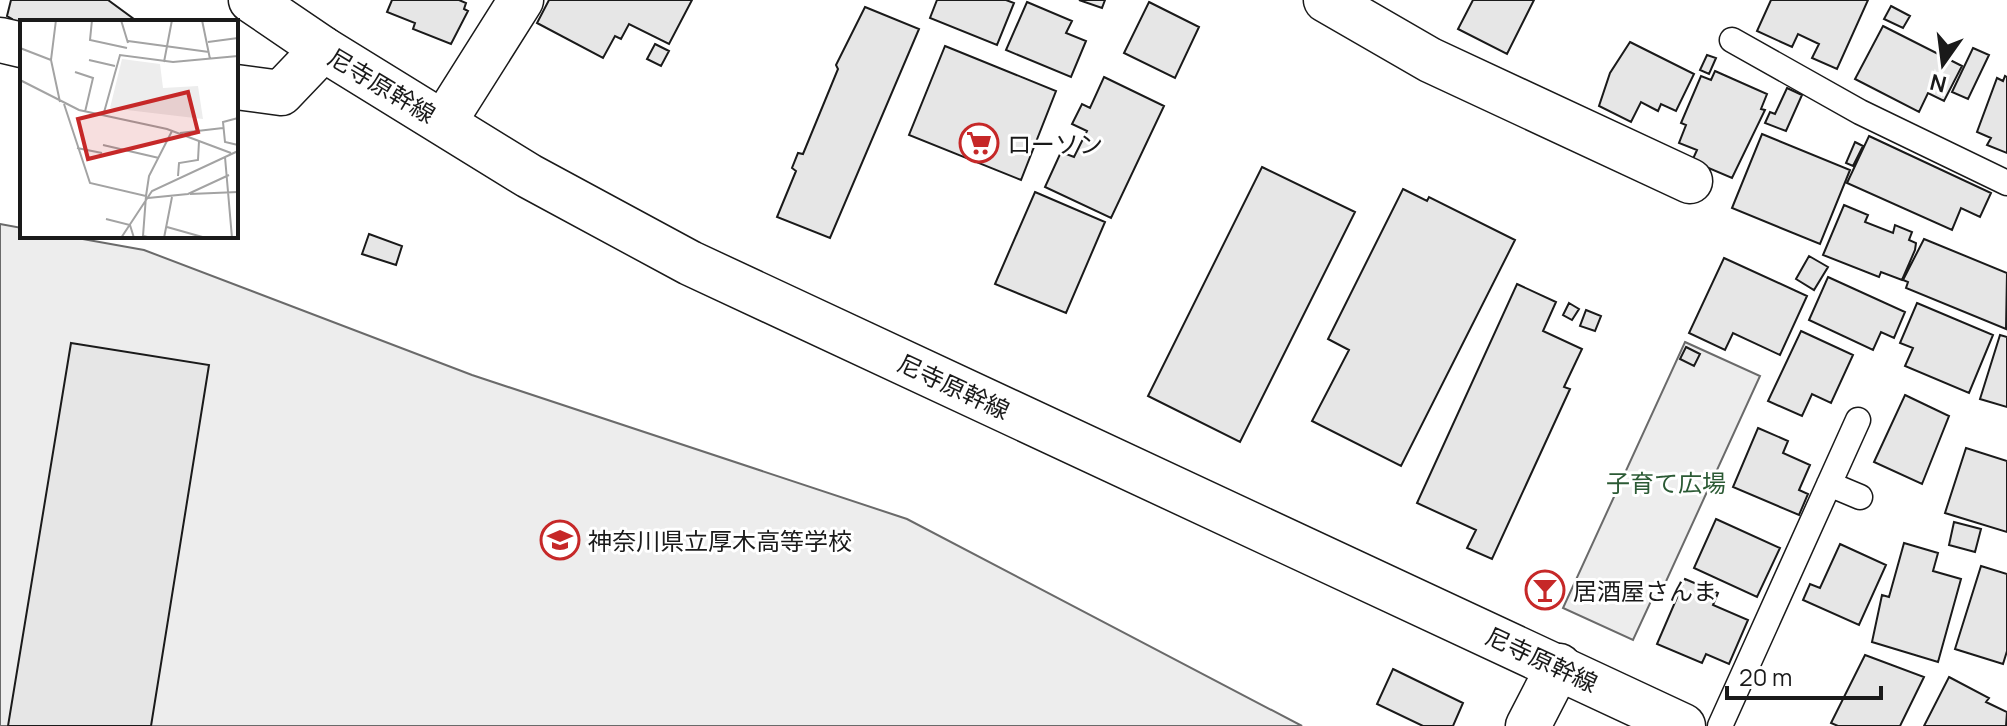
<svg xmlns="http://www.w3.org/2000/svg" width="2007" height="726" font-family="Manrope,'Noto Sans JP',sans-serif">
  <rect width="100%" height="100%" fill="#fff"/>
  <path fill="#ededed" stroke="#6a6a6a" stroke-width="2" d="M0,224L22,228V236H66L144,250L472,375L907,519L1302,726H0Z
    M1685,342L1760,376L1663,588L1651,601L1633,640L1563,608Z"/>
  <path fill="#e6e6e6" stroke="#1a1a1a" stroke-width="2" d="M11,0H108L138,22H22V25L11,23L12,19L7,16Z
    M392,0H459L466,3L464,9L468,11L451,44L413,29L415,23L387,12Z
    M549,0H692L669,44L629,24L621,39L615,36L603,58L537,23Z
    M937,0H1006L1014,3L997,45L930,18Z
    M1079,0H1105L1102,8Z
    M1473,0H1534L1507,54L1458,29Z
    M1771,0H1868L1837,69L1812,58L1819,44L1798,34L1792,47L1757,31Z
    M1027,2L1072,21L1066,33L1086,41L1071,77L1006,50Z
    M1149,2L1199,27L1175,78L1124,53Z
    M1891,6L1910,16L1903,28L1884,19Z
    M865,7L919,29L830,238L777,217L796,171L792,168L798,153L803,154L838,69L836,65Z
    M1883,26L1962,66L1944,101L1928,93L1919,112L1855,79Z
    M1630,42L1694,74L1676,111L1661,104L1658,111L1641,102L1631,122L1599,106L1610,73Z
    M655,44L669,51L661,66L647,59Z
    M945,46L1056,91L1021,180L909,135Z
    M1973,48L1989,55L1968,99L1952,92Z
    M1707,55L1716,58L1709,74L1700,70Z
    M1715,71L1767,94L1761,109L1765,110L1732,178L1692,161L1697,150L1679,143L1686,125L1681,123L1701,76L1711,80Z
    M2005,76L2007,77V153L1987,145L1991,138L1977,132L1997,78L2003,81Z
    M1104,77L1164,106L1111,218L1045,187L1061,152L1074,157L1087,131L1072,124L1082,104L1090,108Z
    M1787,88L1802,95L1786,131L1765,123L1770,112L1775,114Z
    M1762,134L1850,170L1820,244L1732,208Z
    M1869,136L1991,193L1980,217L1961,208L1952,230L1847,183Z
    M1855,142L1863,146L1853,166L1846,163Z
    M1262,167L1355,212L1240,442L1148,396Z
    M1403,189L1427,201L1429,197L1515,240L1401,466L1312,421L1349,350L1328,339Z
    M1035,192L1105,222L1066,313L995,284Z
    M1844,205L1868,215L1865,222L1893,233L1895,225L1912,232L1909,240L1916,243L1915,250L1902,280L1881,272L1879,277L1823,255Z
    M369,234L402,246L396,265L362,254Z
    M1924,239L2007,273L2006,329L1906,288L1908,282L1903,280Z
    M1809,256L1828,267L1814,290L1796,279Z
    M1724,258L1807,296L1780,355L1733,333L1725,350L1689,333Z
    M1828,277L1905,312L1894,338L1881,332L1873,350L1809,320Z
    M1517,284L1556,302L1543,331L1582,349L1564,387L1570,389L1492,559L1467,548L1476,530L1417,503Z
    M1569,303L1579,309L1572,320L1563,315Z
    M1917,303L1993,335L1969,393L1905,366L1913,348L1900,343Z
    M1586,310L1601,316L1595,331L1580,326Z
    M1801,331L1853,355L1831,403L1812,394L1802,416L1768,401Z
    M2000,335L2007,337V407L1980,399Z
    M71,343L209,365L151,726H8Z
    M1686,347L1700,354L1694,366L1680,359Z
    M1905,395L1949,416L1922,484L1874,462Z
    M1758,428L1788,441L1783,453L1810,465L1799,490L1808,494L1799,515L1733,487Z
    M1966,448L2007,461V532L1945,513Z
    M1716,519L1780,548L1757,597L1694,568Z
    M1954,522L1981,529L1975,552L1949,545Z
    M1904,543L1938,553L1933,571L1961,579L1938,662L1872,642L1882,595L1889,597Z
    M1840,544L1886,565L1859,625L1803,600L1810,584L1820,588Z
    M1981,566L2007,574V651L2003,664L1955,649Z
    M1685,579L1718,593L1713,605L1748,620L1729,664L1706,654L1702,663L1657,644Z
    M1865,655L1924,677L1900,726H1838L1831,723Z
    M1393,669L1463,703L1453,726H1423L1377,704Z
    M1949,677L1989,698L1986,702L2007,712L2006,726H1924Z"/>
  <g fill="none" stroke-linecap="round" stroke-linejoin="round">
    <defs>
      <path id="service" d="M1732,40L1860,112L2007,183
        M1829,484L1860,497
        M1720,726L1858,420"/>
      <path id="minor" d="M1326,0L1430,60L1690,181
        M0,40L22,45
        M236,87L281,93L323,49
        M444,122L521,0
        M1528,726L1559,666"/>
      <path id="tertiary" d="M251,0L323,49L529,176L690,263L1683,726"/>
    </defs>
    <use href="#service" stroke="#1a1a1a" stroke-width="27"/>
    <use href="#minor" stroke="#1a1a1a" stroke-width="47"/>
    <use href="#tertiary" stroke="#1a1a1a" stroke-width="47"/>
    <use href="#service" stroke="#fff" stroke-width="24"/>
    <use href="#minor" stroke="#fff" stroke-width="44"/>
    <use href="#tertiary" stroke="#fff" stroke-width="44"/>
  </g>
  <defs>
    <symbol id="supermarket-ring" viewBox="-11 -11 22 22"><circle r="9.5" fill="#fff" stroke="#c62828" stroke-width="1.5"/><path d="M-6-5.5h2.5l.6 2H6L4.5 2H-2.5L-4.4-4H-6ZM-1.5 3.2a1.3 1.3 0 1 0 .1 0ZM3 3.2a1.3 1.3 0 1 0 .1 0Z" fill="#c62828"/></symbol>
    <symbol id="school-ring" viewBox="-11 -11 22 22"><circle r="9.5" fill="#fff" stroke="#c62828" stroke-width="1.5"/><path d="M0-5L7-2L0 1L-7-2ZM-4 1L0 2.5L4 1V4Q0 6-4 4Z" fill="#c62828"/></symbol>
    <symbol id="bar-ring" viewBox="-11 -11 22 22"><circle r="9.5" fill="#fff" stroke="#c62828" stroke-width="1.5"/><path d="M-6-5H6L.8 .8V4.5H3.5V6h-7V4.5H-.8V.8Z" fill="#c62828"/></symbol>
  </defs>
  <g fill-rule="evenodd">
    <use href="#supermarket-ring" x="957" y="121" width="44" height="44"/>
    <use href="#school-ring" x="538" y="518" width="44" height="44"/>
    <use href="#bar-ring" x="1523" y="568" width="44" height="44"/>
  </g>
  <g text-anchor="middle" dominant-baseline="central" stroke-width="6" stroke-linejoin="round" paint-order="stroke">
    <g font-size="24" fill="#1a1a1a" stroke="#fff">
      <text transform="translate(382 85) rotate(31)">尼寺原幹線</text>
      <text transform="translate(954 386) rotate(25)">尼寺原幹線</text>
      <text transform="translate(1542 659) rotate(25)">尼寺原幹線</text>
    </g>
    <g font-size="24" fill="#1a1a1a" stroke="#fff" text-anchor="start">
      <text x="1007" y="143">ローソン</text>
      <text x="588" y="540">神奈川県立厚木高等学校</text>
      <text x="1573" y="590">居酒屋さんま</text>
    </g>
    <g font-size="24" fill="#2b5a34" stroke="#fff">
      <text x="1666" y="482">子育て広場</text>
    </g>
  </g>
  <g transform="translate(20 20)">
    <rect width="218" height="218" fill="#fff"/>
    <path d="M102,39L140,44L143,68L178,66L183,99L90,88Z" fill="#ededed"/>
    <path fill="none" stroke="#a3a3a3" stroke-width="2" d="M36,0L31,40L40,82M72,0L70,20L107,28M101,0L108,23M182,0L190,39M108,21L189,32M188,22L218,18M0,28L31,40M69,40L95,46M144,42L152,0M55,52L73,58L65,92M0,60L59,90L147,109L211,133M44,84L70,163L126,176L123,216L132,218M83,96L100,35L153,42L218,36M218,98L203,102L205,122L218,125M160,113L203,108M83,125L139,138M57,128L82,133M205,137L212,218M158,156L159,143L178,140L179,121M170,174L218,172M126,176L129,156L152,111M128,178L168,174L209,155M86,199L110,205L114,218M147,207L186,218M101,218L132,171L218,131M144,218L152,177"/>
    <path fill="#c62828" fill-opacity="0.15" stroke="#c62828" stroke-width="4" d="M168,72L178,112L68,139L58,99Z"/>
    <rect width="218" height="218" fill="none" stroke="#1a1a1a" stroke-width="4"/>
  </g>
  <g transform="translate(1943 64) rotate(194)" stroke="#ffffff" stroke-width="6" paint-order="stroke">
  <path d="M0-6L14 30L0 20L-14 30Z" fill="#1a1a1a"/>
  <text y="-12" font-size="22" font-weight="bold" text-anchor="middle" fill="#1a1a1a">N</text>
  </g>
  <path d="M1727 686v12h154v-12" fill="none" stroke="#1a1a1a" stroke-width="4"/>
  <text x="1739" y="686" font-size="24" fill="#1a1a1a" stroke="#ffffff" stroke-width="6" paint-order="stroke">20 m</text>
</svg>
